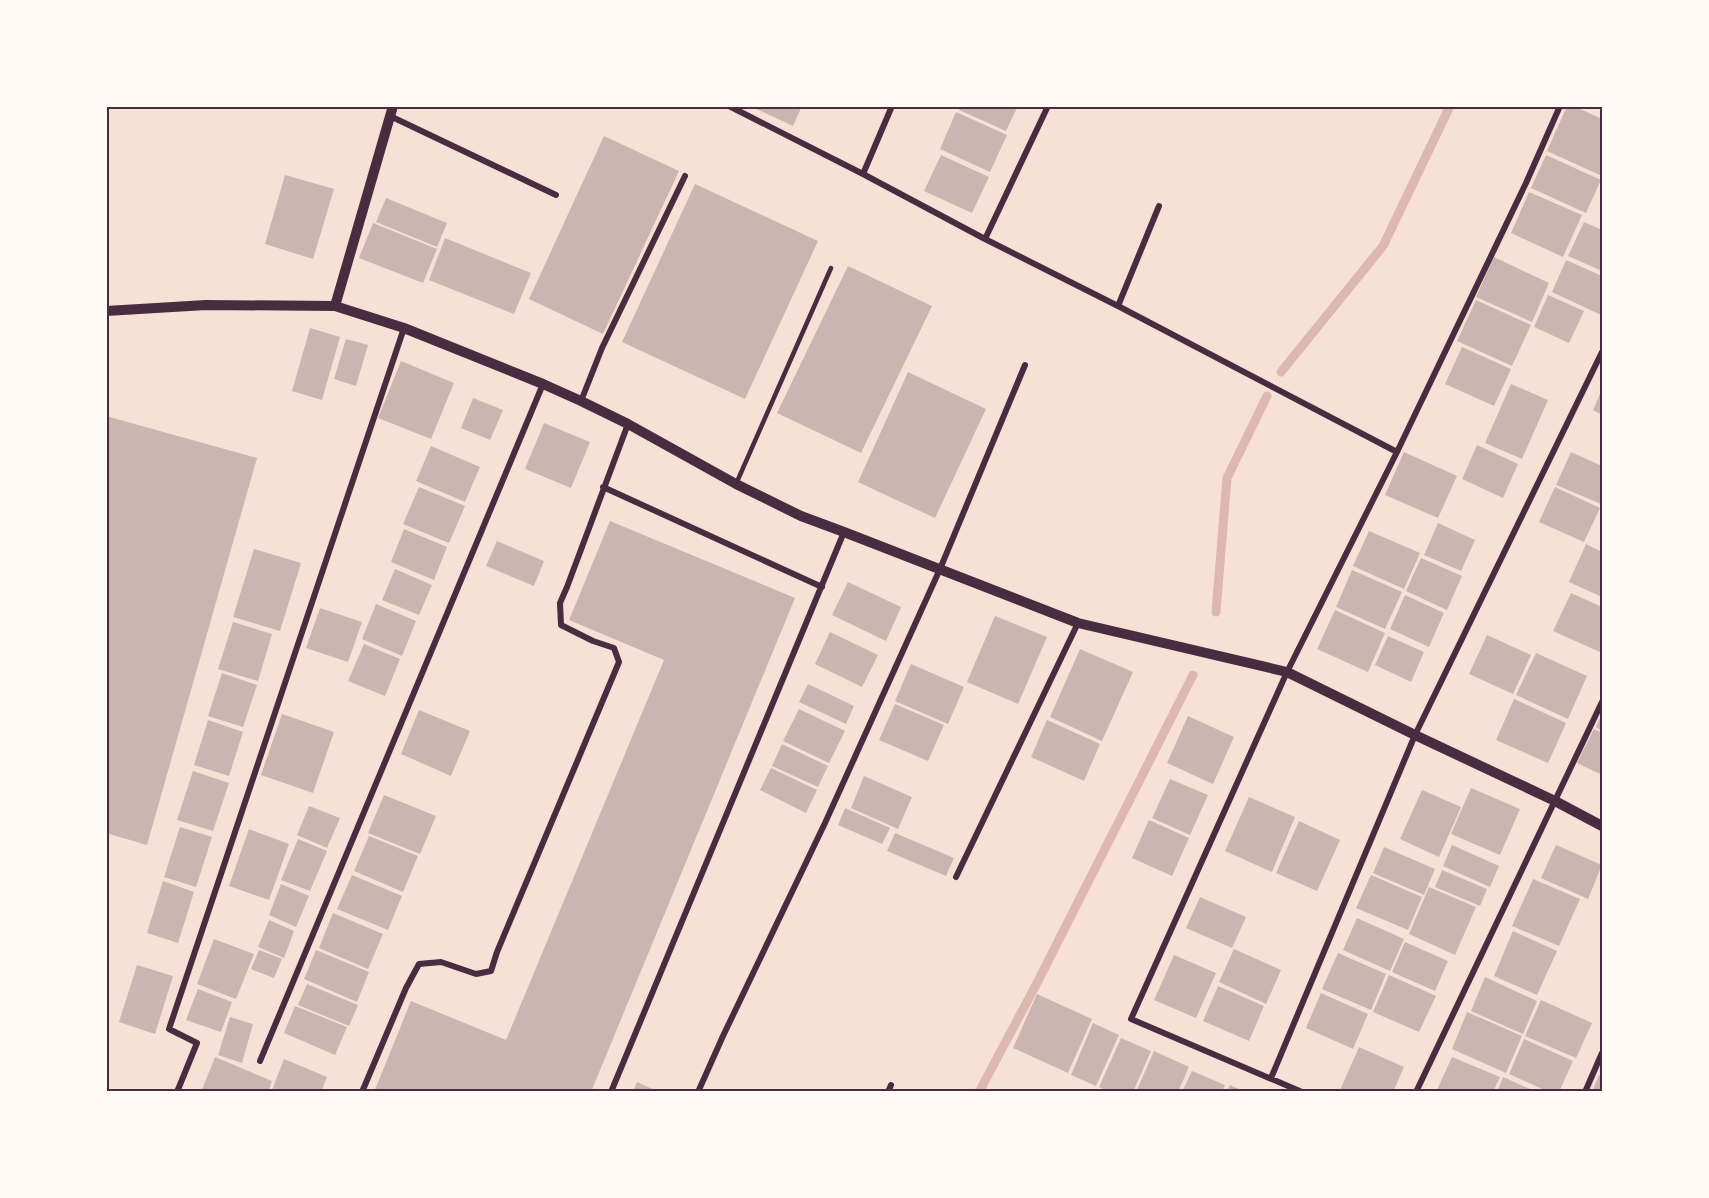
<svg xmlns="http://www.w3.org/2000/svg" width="1709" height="1198" font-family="Montserrat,sans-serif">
  <rect width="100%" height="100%" fill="#f7e1d7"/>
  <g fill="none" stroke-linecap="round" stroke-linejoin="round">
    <path stroke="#dcb8b0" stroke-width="9" d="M1281,372L1383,246L1450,106
      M1216,612L1227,478L1267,396
      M979,1092L1037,983L1193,675"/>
  </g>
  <path fill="#ccb4b1" d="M750,106H802L793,126Z
    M961,106H1018L1006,131L959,110Z
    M1567,106H1574L1602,119V176L1547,151Z
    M956,112L1007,135L990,172L940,149Z
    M604,136L679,171L603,334L529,299Z
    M941,155L989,177L972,213L924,191Z
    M1546,155L1601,180L1586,213L1531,188Z
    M285,175L334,189L313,259L265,244Z
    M695,184L818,241L745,399L622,342Z
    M1529,192L1582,215L1563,257L1511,233Z
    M386,198L447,223L437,247L376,222Z
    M1584,222L1602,230V271L1568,256Z
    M373,223L437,249L423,283L359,258Z
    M445,238L531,273L514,314L429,280Z
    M1494,257L1549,283L1532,322L1476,297Z
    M1566,260L1602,276V311L1601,315L1552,292Z
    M848,266L932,306L861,453L777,413Z
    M1548,295L1584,311L1569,343L1534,327Z
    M1476,300L1531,325L1512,366L1457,341Z
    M310,328L340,337L322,400L292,391Z
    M346,339L368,345L356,386L334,379Z
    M1462,347L1511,369L1494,406L1445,384Z
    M401,361L454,383L431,439L378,418Z
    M908,372L986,409L935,518L858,482Z
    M1511,384L1548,400L1522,459L1485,443Z
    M1602,389V415L1593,410Z
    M473,398L503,410L490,440L461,428Z
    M106,416L257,458L147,845L106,833Z
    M544,423L590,442L571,488L525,469Z
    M1477,445L1518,464L1503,498L1462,479Z
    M431,446L480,467L465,502L416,481Z
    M1404,452L1457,476L1438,518L1385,495Z
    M1571,452L1602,466V500L1601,504L1556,485Z
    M419,487L465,506L449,543L403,524Z
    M1555,487L1600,508L1584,542L1539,522Z
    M610,521L795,598L591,1092H374L411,1001L506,1040L664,660L569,620Z
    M1438,523L1475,540L1461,571L1424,555Z
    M404,529L447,547L434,580L391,562Z
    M1369,531L1420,553L1404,589L1353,566Z
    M497,541L544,561L534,586L486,566Z
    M1586,544L1602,552V597L1569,582Z
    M254,549L301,563L280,631L233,617Z
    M1421,558L1462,576L1447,610L1406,591Z
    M395,569L432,585L419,615L382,600Z
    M1352,570L1402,592L1385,629L1336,607Z
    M848,582L901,607L886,641L832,615Z
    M1571,593L1602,607V653L1553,631Z
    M1405,595L1444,613L1429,647L1390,629Z
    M376,604L416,621L402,656L362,639Z
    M320,608L362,622L348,662L306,648Z
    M1335,610L1385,633L1368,672L1317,649Z
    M995,616L1047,637L1018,704L967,682Z
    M233,622L272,634L258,681L218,669Z
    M830,632L878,655L862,687L815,664Z
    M1487,635L1531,655L1513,694L1469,674Z
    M1388,636L1424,652L1411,682L1375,665Z
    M364,644L400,659L385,696L348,681Z
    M1080,649L1133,672L1102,741L1050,717Z
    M1536,653L1587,676L1568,719L1516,695Z
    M911,664L964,687L948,724L895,701Z
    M222,673L257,685L243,727L208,716Z
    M808,684L854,706L846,724L799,702Z
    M1514,699L1566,723L1548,763L1496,740Z
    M895,704L944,725L928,761L879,740Z
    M799,709L845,731L829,763L783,741Z
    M419,710L470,731L451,776L401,754Z
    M1602,713V731L1596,727Z
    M282,714L334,732L313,793L261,775Z
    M1188,716L1234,737L1213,784L1167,763Z
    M208,720L243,732L229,776L194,765Z
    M1047,720L1100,744L1084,781L1031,757Z
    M1594,729L1602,733V775L1577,763Z
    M782,744L828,766L818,787L772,766Z
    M771,768L817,790L806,813L760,790Z
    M193,771L229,783L213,831L177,820Z
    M864,776L912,797L898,829L851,808Z
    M1170,779L1208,795L1190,835L1152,818Z
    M1471,788L1520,809L1500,855L1451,834Z
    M1422,790L1461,807L1439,857L1400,839Z
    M384,795L436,816L420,854L368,833Z
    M1249,797L1295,817L1272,872L1225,851Z
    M309,806L340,818L327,848L297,835Z
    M845,808L890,828L882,844L838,825Z
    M1149,820L1189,838L1172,876L1132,858Z
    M1299,821L1340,840L1317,891L1276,873Z
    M180,827L212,837L196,887L164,877Z
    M249,829L289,844L269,900L229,886Z
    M895,833L954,858L946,876L887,851Z
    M369,836L418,856L403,892L354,871Z
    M298,839L327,851L310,891L281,880Z
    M1452,845L1499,866L1490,887L1443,866Z
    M1556,845L1602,865L1588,899L1541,878Z
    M1384,847L1435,869L1424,895L1373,873Z
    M1442,870L1487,889L1480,906L1435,887Z
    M352,875L402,896L388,930L337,909Z
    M1371,875L1422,897L1408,930L1356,908Z
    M1533,879L1580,899L1559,946L1512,926Z
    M163,881L194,892L178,943L147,933Z
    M281,884L309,896L296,927L269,915Z
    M1429,887L1476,907L1455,955L1409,934Z
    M1200,897L1246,917L1232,948L1186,928Z
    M333,913L383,934L368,969L319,948Z
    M1357,918L1404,939L1390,971L1343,950Z
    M269,920L294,931L284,958L258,947Z
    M1513,931L1557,951L1537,995L1494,976Z
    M214,939L254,954L236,999L197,984Z
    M1405,942L1448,961L1435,991L1392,972Z
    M1234,949L1281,970L1266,1004L1219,982Z
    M259,950L282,959L274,978L251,969Z
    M316,950L369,972L357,1002L304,979Z
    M1338,953L1386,974L1371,1010L1322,989Z
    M1174,955L1216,973L1196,1018L1154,1000Z
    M137,965L173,976L155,1034L119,1022Z
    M1389,975L1436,996L1419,1032L1373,1012Z
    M1485,977L1537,1001L1523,1034L1471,1011Z
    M307,984L358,1005L349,1026L298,1005Z
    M1218,986L1264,1006L1249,1041L1203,1021Z
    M198,989L232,1002L221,1032L186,1020Z
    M1321,993L1368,1014L1353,1049L1306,1028Z
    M1037,994L1092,1019L1068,1073L1013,1048Z
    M1541,1000L1592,1023L1576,1058L1525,1036Z
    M295,1006L347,1027L335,1055L284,1033Z
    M1467,1012L1522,1036L1506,1073L1452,1049Z
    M230,1017L253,1024L242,1063L218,1055Z
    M1093,1023L1119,1035L1096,1086L1071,1075Z
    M1121,1038L1151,1051L1133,1092H1110L1099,1087Z
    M1524,1039L1573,1061L1559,1092H1549L1509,1074Z
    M1359,1047L1404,1067L1393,1092H1344L1340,1090Z
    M1154,1051L1189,1067L1178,1092H1136Z
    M215,1057L272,1081L268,1092H201Z
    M1452,1057L1500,1077L1493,1092H1440L1437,1090Z
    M284,1059L327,1077L321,1092H276L272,1090Z
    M1192,1071L1225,1085L1222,1092H1182Z
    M1599,1075L1602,1077V1092H1592Z
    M1503,1077L1537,1092H1497Z
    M637,1082L659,1092H633Z
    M1230,1085L1245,1092H1227Z"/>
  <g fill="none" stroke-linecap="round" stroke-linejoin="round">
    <path stroke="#4a2c40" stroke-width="4.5" d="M736,484L831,268"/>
    <path stroke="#4a2c40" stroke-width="6" d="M729,106L863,174L985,239L1118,306L1397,452
      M390,116L556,195
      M863,174L892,106
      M985,239L1048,106
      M1118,306L1159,206
      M581,401L602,348L685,176
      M603,487L822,587
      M956,877L1078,623
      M260,1061L543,384
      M1271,1078L1415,735L1602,352
      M177,1092L197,1043L169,1029L404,328
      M362,1092L406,988L419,964L441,962L476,974L491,971L497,952L619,662L614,648L593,641L561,625L560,603L567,587L628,424
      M611,1092L844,532
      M698,1092L723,1036L825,823L940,569L1025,365
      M888,1092L891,1085
      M1302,1092L1131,1019L1287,672L1397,452L1526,183L1560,106
      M1416,1092L1602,702
      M1585,1092L1602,1053"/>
    <path stroke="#4a2c40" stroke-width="10" d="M335,306L393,106
      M106,311L206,305L335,306L404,328L543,384L581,401L628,424L736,484L801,516L844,532L1078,623L1287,672L1415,735L1555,801L1602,826"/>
  </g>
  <rect width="1709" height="1198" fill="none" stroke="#fffaf5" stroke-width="216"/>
  <rect x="108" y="108" width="1493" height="982" fill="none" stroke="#4a2c40" stroke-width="2"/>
</svg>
